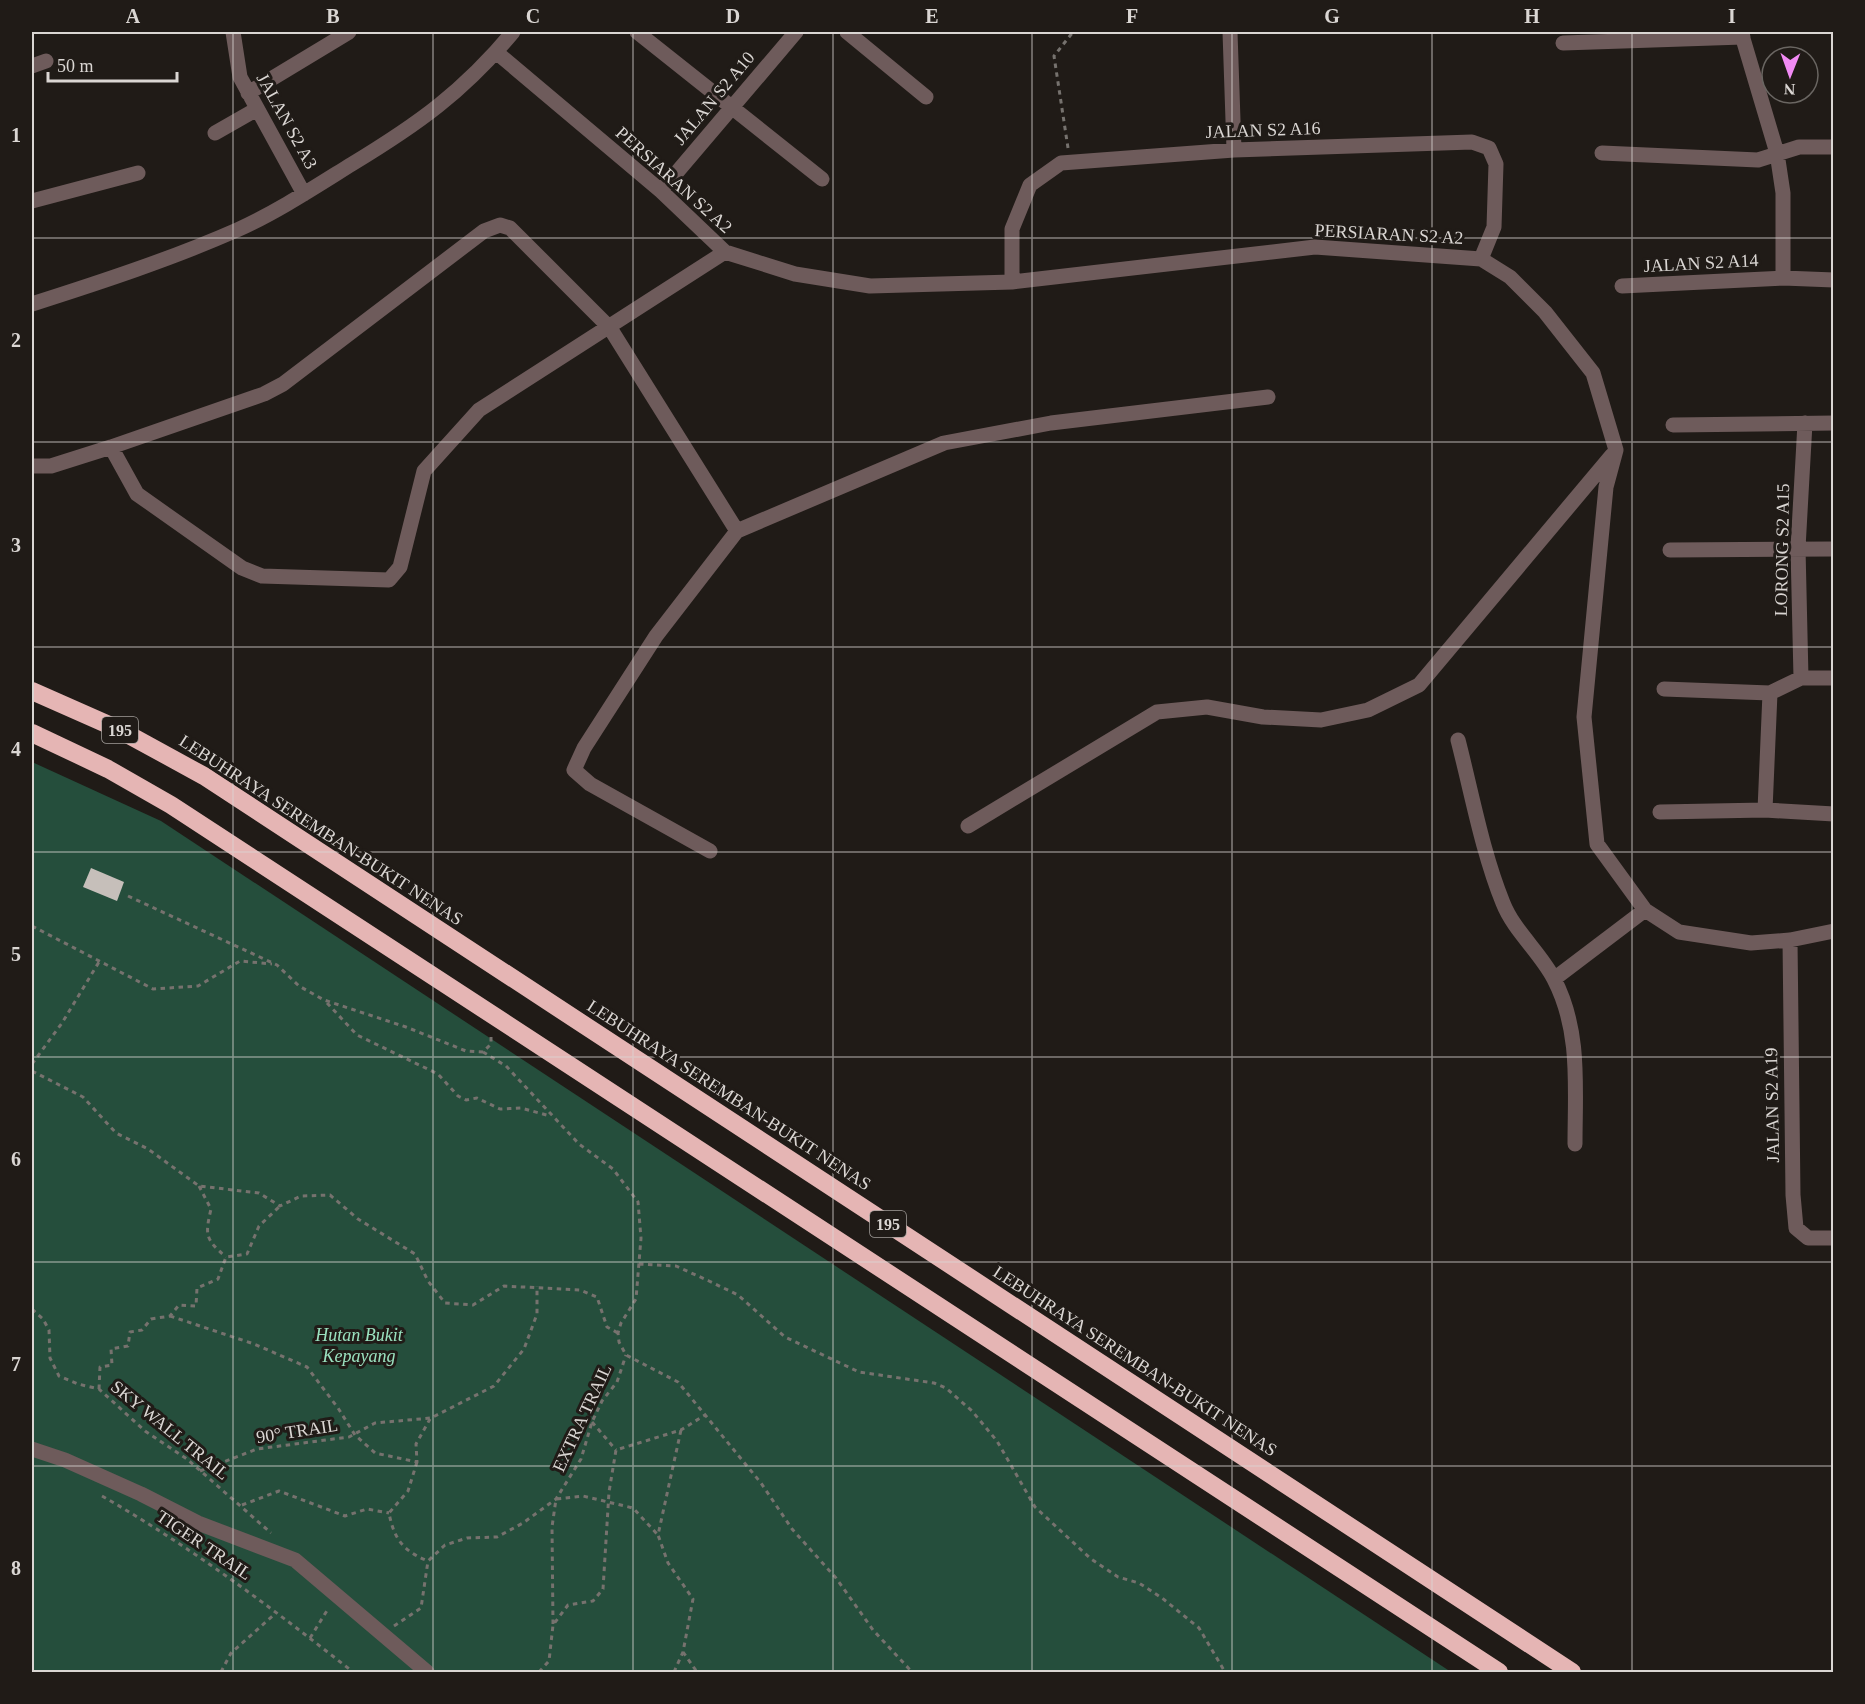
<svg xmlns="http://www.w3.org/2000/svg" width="1865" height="1704" font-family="Georgia,serif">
  <rect width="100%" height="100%" fill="#201b17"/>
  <path fill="#254e3c" d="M32,762L161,821L1451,1672H32Z"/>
  <path fill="#c6bfba" d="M91,868L124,882L117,901L83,887Z"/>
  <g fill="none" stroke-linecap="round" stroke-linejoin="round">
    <path stroke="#76726e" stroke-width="3" stroke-dasharray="4.5 4.5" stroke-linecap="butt" d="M1068,148L1054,56L1073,32
      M128,896L277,965L299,986L324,1000L406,1027L466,1051L483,1052L491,1044V1033
      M32,926L153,989L198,986L240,961L272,964
      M327,1003L357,1035L438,1074L458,1096L466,1100L477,1098L500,1109L521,1108L550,1116
      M483,1052L506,1066L579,1144L613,1169L638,1202L641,1238L636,1299L621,1323L618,1333L619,1342L626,1355L678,1382L761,1483L792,1529L836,1578L873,1630L912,1672
      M32,1064L62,1023L99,962
      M32,1071L83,1097L116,1133L148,1149L199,1186L259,1193L280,1206L301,1196L330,1195L358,1219L415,1254L428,1281L445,1303L473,1305L504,1286L580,1290L597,1297L607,1327L618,1333
      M199,1186L211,1209C205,1235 205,1239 226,1257
      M639,1264L676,1266L709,1281L738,1295L785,1337L859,1372L934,1383L946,1388L972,1411L997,1441L1035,1507L1091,1559L1118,1577L1139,1583L1162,1598L1199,1628L1225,1672
      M32,1309L43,1319L49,1330L50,1358L59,1376L78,1384L99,1389L145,1431L187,1459L271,1533
      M170,1316L254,1344L307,1367L338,1408L355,1435L375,1453L417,1462L416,1444L430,1419
      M99,1389L100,1367L112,1365L111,1349L128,1346L130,1332L142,1330L151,1319L170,1316L179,1305L196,1306L197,1288L218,1279L226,1257L247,1254L259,1226L280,1206
      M592,1422L616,1450
      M417,1462L408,1491L389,1513C394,1539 403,1551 428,1561
      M200,1471L257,1449L349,1437L375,1423L431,1418L494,1386L524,1349L537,1314V1286
      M102,1496C191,1547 272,1608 353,1672
      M242,1505L279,1491L345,1516L367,1509L389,1513
      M553,1624L552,1527L556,1499L583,1496L633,1508L658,1535
      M394,1626L421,1608L428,1561L445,1545L467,1538L497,1537L523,1523L556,1499L581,1459L592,1422L602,1401L617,1382L626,1355
      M310,1638L328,1609
      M683,1652L697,1672
      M221,1672L231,1653L277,1612
      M539,1672L549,1661L553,1625L568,1605L593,1601L603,1589L609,1492L616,1450L681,1430L705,1415
      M674,1672L683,1652L693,1599L668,1563L658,1535L681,1430"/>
    <path stroke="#6e5b5b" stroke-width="15" d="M233,32L240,77L304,194
      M637,32L822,179
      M847,32L926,97
      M1230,32L1234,150
      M1741,32L1777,153L1783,193V278
      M1563,43L1743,37
      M496,52L661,191L725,252L795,274L870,286L1012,282L1315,247L1481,259L1510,277L1545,312L1593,373L1616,450L1606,487L1584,717L1597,844L1645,910L1679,932L1751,943L1790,940L1834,931
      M32,66L46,61
      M248,93L349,32
      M215,133L257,109
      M1602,153L1758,160L1799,147H1834
      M661,191L796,32
      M32,201L138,173
      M1012,282V229L1030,185L1061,163L1234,150L1472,142L1489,148L1496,164L1494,227L1481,259
      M1622,286L1783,278L1834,280
      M32,304C101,282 171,259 237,230C277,212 315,187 352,164C418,124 463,92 513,32
      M1673,425L1834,423
      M111,447L137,494L242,568L262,576L389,580L400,567L424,471L479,410L725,252
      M32,466H51L111,447L264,394L283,384L484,231L500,225L510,228L610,328L737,531
      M1670,550L1834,549
      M1801,678L1798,548L1805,423
      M1664,689L1770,693L1801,678H1834
      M1458,740C1472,794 1482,851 1503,903C1514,931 1540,952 1554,979C1581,1031 1575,1087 1575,1144
      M1765,810L1770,693
      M1660,812L1765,810L1834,814
      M968,826L1157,712L1207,707L1263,717L1321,720L1368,710L1419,685L1612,455
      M710,851L590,784L574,770L584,748L656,636L737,531L944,443L1051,423L1268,397
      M1790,940L1793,1195L1796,1228L1808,1238H1834
      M1554,979L1645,910
      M32,1449L65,1460L141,1494L198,1523L295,1560L427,1672"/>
    <path stroke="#e5b5b4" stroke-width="18" d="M32,691L118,729L204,776L1572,1672
      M32,733L108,769L171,805L1499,1672"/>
  </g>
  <path fill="none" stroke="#dad6d3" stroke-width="1.5" stroke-opacity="0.55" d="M233,32V1672M433,32V1672M633,32V1672M833,32V1672M1032,32V1672M1232,32V1672M1432,32V1672M1632,32V1672M32,238H1834M32,442H1834M32,647H1834M32,852H1834M32,1057H1834M32,1262H1834M32,1466H1834"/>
  <g text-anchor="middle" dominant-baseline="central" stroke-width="6" stroke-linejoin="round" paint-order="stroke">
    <g fill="#201b17" stroke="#a29e9b" stroke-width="1.5">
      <rect x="102" y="717" width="36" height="26" rx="4.5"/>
      <rect x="870" y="1211" width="36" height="26" rx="4.5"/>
    </g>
    <g font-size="16" font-weight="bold" fill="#dad6d3">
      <text x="120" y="730">195</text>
      <text x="888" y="1224">195</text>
    </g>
    <g font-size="18" fill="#dad6d3" stroke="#201b17">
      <text transform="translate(714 98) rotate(-50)">JALAN S2 A10</text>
      <text transform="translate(287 121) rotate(61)">JALAN S2 A3</text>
      <text transform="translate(1263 130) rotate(-2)">JALAN S2 A16</text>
      <text transform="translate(674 180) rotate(42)">PERSIARAN S2 A2</text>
      <text transform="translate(1389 234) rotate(3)">PERSIARAN S2 A2</text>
      <text transform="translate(1701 263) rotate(-3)">JALAN S2 A14</text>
      <text transform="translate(1782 550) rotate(-89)">LORONG S2 A15</text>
      <text transform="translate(321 830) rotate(33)">LEBUHRAYA SEREMBAN-BUKIT NENAS</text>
      <text transform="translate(729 1095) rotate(33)">LEBUHRAYA SEREMBAN-BUKIT NENAS</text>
      <text transform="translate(1772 1105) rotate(-91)">JALAN S2 A19</text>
      <text transform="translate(1135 1361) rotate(33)">LEBUHRAYA SEREMBAN-BUKIT NENAS</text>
      <text transform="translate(582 1418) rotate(-65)">EXTRA TRAIL</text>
      <text transform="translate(170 1430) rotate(39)">SKY WALL TRAIL</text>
      <text transform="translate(297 1431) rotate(-9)">90° TRAIL</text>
      <text transform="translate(204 1545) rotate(34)">TIGER TRAIL</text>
    </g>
    <g font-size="18" font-style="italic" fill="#9ae1bf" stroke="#201b17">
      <text x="359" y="1335">Hutan Bukit<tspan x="359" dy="21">Kepayang</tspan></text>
    </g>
  </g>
  <rect width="1865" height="1704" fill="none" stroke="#201b17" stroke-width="66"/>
  <g transform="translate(1790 75) rotate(181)"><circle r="28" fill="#201b17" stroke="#6a6662" stroke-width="1.5"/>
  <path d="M0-4.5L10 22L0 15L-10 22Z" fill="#f18af4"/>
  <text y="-9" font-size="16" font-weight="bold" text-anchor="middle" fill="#dad6d3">N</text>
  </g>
  <path d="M48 72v9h129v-9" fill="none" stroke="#dad6d3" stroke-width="3"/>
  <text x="57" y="72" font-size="18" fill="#dad6d3" stroke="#201b17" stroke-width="4.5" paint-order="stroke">50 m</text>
  <rect x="33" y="33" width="1799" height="1638" fill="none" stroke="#dad6d3" stroke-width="2"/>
  <g font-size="20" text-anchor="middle" font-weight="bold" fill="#dad6d3">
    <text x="133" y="23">A</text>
    <text x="333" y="23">B</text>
    <text x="533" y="23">C</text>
    <text x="733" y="23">D</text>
    <text x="932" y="23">E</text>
    <text x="1132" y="23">F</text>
    <text x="1332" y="23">G</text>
    <text x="1532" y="23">H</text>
    <text x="1732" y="23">I</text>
    <text x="16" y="142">1</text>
    <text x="16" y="347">2</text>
    <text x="16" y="552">3</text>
    <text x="16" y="756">4</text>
    <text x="16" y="961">5</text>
    <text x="16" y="1166">6</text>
    <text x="16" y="1371">7</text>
    <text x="16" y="1575">8</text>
  </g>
</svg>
